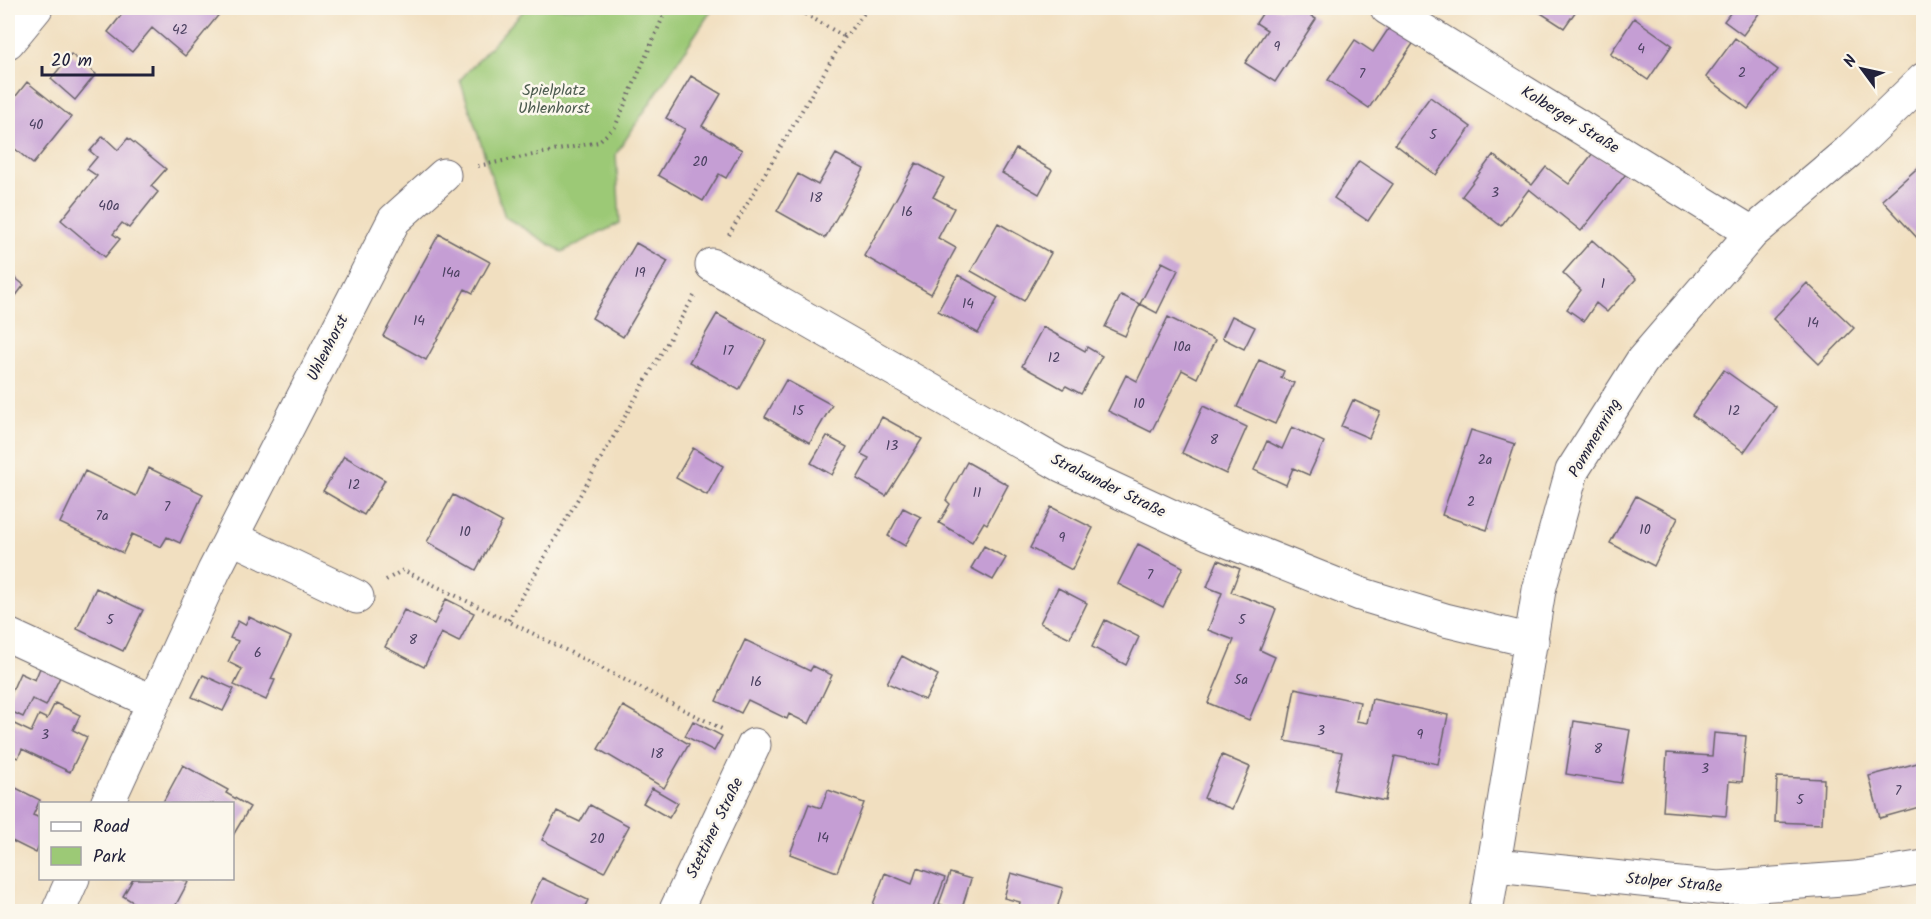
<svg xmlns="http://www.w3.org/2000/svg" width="1931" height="919" font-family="Kalam,sans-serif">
  <rect width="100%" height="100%" fill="#fbf7ec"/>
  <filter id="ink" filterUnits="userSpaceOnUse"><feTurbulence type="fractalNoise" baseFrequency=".0167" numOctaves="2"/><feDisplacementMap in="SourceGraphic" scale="12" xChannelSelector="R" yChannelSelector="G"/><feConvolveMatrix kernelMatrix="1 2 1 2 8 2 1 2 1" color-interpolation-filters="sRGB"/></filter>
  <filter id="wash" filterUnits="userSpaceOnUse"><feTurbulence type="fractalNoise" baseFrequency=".008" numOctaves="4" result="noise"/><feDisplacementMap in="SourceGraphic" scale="24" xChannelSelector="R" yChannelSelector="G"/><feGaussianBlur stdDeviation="1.35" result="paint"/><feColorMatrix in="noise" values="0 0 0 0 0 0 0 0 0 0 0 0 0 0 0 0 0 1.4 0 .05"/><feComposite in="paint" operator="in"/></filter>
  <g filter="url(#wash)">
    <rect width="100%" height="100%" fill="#f1dfc0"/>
    <path fill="#9cc976" stroke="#5f7658" stroke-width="1.5" d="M526,8H713L616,154L620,223L562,252L505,217L460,80Z"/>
    <g id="blocks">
      <path fill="#c59ed4" d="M127,8H215L221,12L185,56L152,28L132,52L108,32Z
        M1266,8H1299L1316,19L1275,82L1245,63L1267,30L1256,23Z
        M1533,8H1578L1564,28Z
        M1734,8H1763L1743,35L1724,21Z
        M1634,18L1672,45L1648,80L1610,54Z
        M1393,22L1417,38L1369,108L1328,80L1355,40L1373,52Z
        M1735,38L1778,70L1748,109L1706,77Z
        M71,54L96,74L75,100L51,79Z
        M691,76L721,94L702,126L742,150L726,178L719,174L703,201L658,175L685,129L666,118Z
        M27,82L71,117L33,164L8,143V106Z
        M1430,97L1471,127L1436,175L1395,144Z
        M103,136L118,150L128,138L166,169L151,186L158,192L129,228L122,223L113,234L120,239L105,257L61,220L97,176L87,169L97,157L90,151Z
        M1016,149L1052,170L1039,194L1002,173Z
        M1593,153L1626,174L1581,231L1529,189L1501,226L1462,196L1493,155L1532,185L1546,167L1569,184Z
        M836,154L864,169L825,238L777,211L798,174L818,185Z
        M1359,161L1393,184L1368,221L1334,198Z
        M916,163L944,178L933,197L954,208L938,238L956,248L931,294L864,256Z
        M1923,163V239L1921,242L1882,200Z
        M998,223L1051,253L1024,301L971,271Z
        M439,234L490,262L473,293L465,289L426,360L383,336Z
        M1592,240L1636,279L1607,312L1596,303L1584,321L1567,309L1581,290L1563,273Z
        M636,243L668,261L623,337L592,318Z
        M1162,262L1178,270L1157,313L1140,304Z
        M8,272L24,285L8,306Z
        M958,275L998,298L978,333L938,311Z
        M1807,283L1854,328L1819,364L1773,319Z
        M1121,295L1140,304L1125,336L1105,327Z
        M717,314L766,341L739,390L689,362Z
        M1232,316L1255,327L1244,349L1222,338Z
        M1168,317L1215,340L1197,378L1182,370L1151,432L1108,411L1126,375L1137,381Z
        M1043,327L1085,351L1087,347L1102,356L1081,394L1066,386L1063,389L1022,366Z
        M1259,360L1284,371L1281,378L1294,383L1275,424L1237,407Z
        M1724,370L1776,407L1744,452L1692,415Z
        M786,380L832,405L810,443L765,417Z
        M1353,400L1380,412L1369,438L1341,426Z
        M1203,406L1247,427L1226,474L1182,453Z
        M882,417L922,439L886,496L857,479L869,458L861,454Z
        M1292,427L1324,442L1309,475L1293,468L1286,485L1254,470L1267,441L1282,449Z
        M1471,430L1515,444L1487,530L1442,515Z
        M827,436L847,447L832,475L811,463Z
        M693,448L723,466L707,495L676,478Z
        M344,456L385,480L364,515L323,491Z
        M967,462L1008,485L987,524L984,522L972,542L939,523L950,504L946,500Z
        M149,468L203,494L180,543L167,537L161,547L132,534L123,553L60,523L85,471L136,496Z
        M453,495L502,522L476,570L427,542Z
        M1636,496L1678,518L1654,566L1610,543Z
        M1051,507L1093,528L1072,570L1030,548Z
        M903,508L921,517L905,546L888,536Z
        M1138,544L1183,567L1163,607L1118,584Z
        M984,546L1006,558L993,580L971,568Z
        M1218,560L1240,569L1231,592L1276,609L1260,650L1275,657L1249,720L1208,703L1234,640L1208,630L1222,593L1207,587Z
        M96,588L143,610L123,651L77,629Z
        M1058,588L1087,603L1070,638L1040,623Z
        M446,599L474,613L459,642L441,633L424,667L385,647L404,610L434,624Z
        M249,617L291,637L271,679L275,680L266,700L234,685L242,669L228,662L238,641L230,638L238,621L245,625Z
        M1105,620L1139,637L1126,665L1092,647Z
        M745,640L810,671L813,666L832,675L809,724L789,714L787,719L748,700L741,713L716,701Z
        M902,656L938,675L925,700L887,683Z
        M40,668L60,677L46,706L32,699L23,717L8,710V700L20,673L35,680Z
        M203,675L234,689L223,711L192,697Z
        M1295,688L1360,702L1356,721L1367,723L1372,699L1448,715L1438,764L1395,756L1385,801L1334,790L1342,752L1285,741Z
        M55,703L80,715L73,730L87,737L70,772L22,749L18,758L8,754V721L31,732L39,715L47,719Z
        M623,706L689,744L664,788L598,749Z
        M693,721L722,736L714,751L685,736Z
        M1574,721L1630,730L1621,783L1566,774Z
        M1714,733L1746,736L1742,782L1729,781L1726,816L1663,811L1667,753L1712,756Z
        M1222,755L1250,767L1232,809L1204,798Z
        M1921,762L1923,806L1880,818L1869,776Z
        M183,765L228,790L226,793L250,807L232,837V804H162Z
        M1777,777L1824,779L1822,824L1775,822Z
        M8,784L40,800L33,815L40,818V844L36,853L8,839Z
        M652,788L678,803L669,818L643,803Z
        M828,790L864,803L837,872L790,854L809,804L821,808Z
        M590,805L629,826L604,872L542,840L557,811L580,822Z
        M917,868L945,878L932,912H870L885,873L912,884Z
        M950,873L971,879L961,911L939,904Z
        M1011,873L1063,888L1056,912H1018L1020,902L1004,898Z
        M542,878L588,900L582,912H526Z
        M133,879H182L188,882L172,912H129L133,902L123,896Z"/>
    </g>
  </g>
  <g filter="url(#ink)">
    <use href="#blocks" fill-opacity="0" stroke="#6a646a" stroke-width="1.5"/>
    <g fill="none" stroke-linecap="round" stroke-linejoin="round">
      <defs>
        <path id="minor" d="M1387,8L1752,233
          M8,42L36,8
          M712,265L1061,465L1210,534L1360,594L1445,620L1532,641
          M231,537L357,597
          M8,635L153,702
          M107,804L214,571L394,220L444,175
          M1496,865L1718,888L1856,878L1924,867
          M58,912L73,878
          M675,912L754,745
          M1486,912L1539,590L1572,471L1642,361L1752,233L1848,152L1924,79"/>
      </defs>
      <use href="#minor" stroke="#6a646a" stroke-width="35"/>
      <path stroke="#6a646a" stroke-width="4" stroke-dasharray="1.5 4.5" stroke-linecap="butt" d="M795,8L845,37
        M478,166L598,142L615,127L667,8
        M729,235L845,37L868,8
        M694,296L508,621L724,730
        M386,580L403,570L508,621"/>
      <use href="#minor" stroke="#fff" stroke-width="33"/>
    </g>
  </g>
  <g text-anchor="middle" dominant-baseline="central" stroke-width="5" stroke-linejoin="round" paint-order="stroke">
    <g font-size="14" fill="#4b4161">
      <text x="180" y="30">42</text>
      <text x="1277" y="47">9</text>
      <text x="1641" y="49">4</text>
      <text x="1742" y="73">2</text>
      <text x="1362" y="74">7</text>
      <text x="36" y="125">40</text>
      <text x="1433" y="135">5</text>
      <text x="700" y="162">20</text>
      <text x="1495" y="193">3</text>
      <text x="816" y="198">18</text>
      <text x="109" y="206">40a</text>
      <text x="907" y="212">16</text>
      <text x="451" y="273">14a</text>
      <text x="640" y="273">19</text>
      <text x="1603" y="284">1</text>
      <text x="968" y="304">14</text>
      <text x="419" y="321">14</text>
      <text x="1813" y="323">14</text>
      <text x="1182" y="347">10a</text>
      <text x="728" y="351">17</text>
      <text x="1054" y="358">12</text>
      <text x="1139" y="404">10</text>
      <text x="798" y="411">15</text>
      <text x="1734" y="411">12</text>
      <text x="1214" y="440">8</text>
      <text x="892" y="446">13</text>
      <text x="1485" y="460">2a</text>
      <text x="354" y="485">12</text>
      <text x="977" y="493">11</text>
      <text x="1471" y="502">2</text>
      <text x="167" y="507">7</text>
      <text x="102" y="516">7a</text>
      <text x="1645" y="530">10</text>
      <text x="465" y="532">10</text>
      <text x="1062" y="538">9</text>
      <text x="1150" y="575">7</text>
      <text x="110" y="620">5</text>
      <text x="1242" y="620">5</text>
      <text x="413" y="640">8</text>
      <text x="258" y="653">6</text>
      <text x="1241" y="680">5a</text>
      <text x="756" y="682">16</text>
      <text x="1321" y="731">3</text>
      <text x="45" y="735">3</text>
      <text x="1420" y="735">9</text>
      <text x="1598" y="749">8</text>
      <text x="657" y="754">18</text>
      <text x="1705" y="769">3</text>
      <text x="1898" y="791">7</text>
      <text x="1800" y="800">5</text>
      <text x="823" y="838">14</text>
      <text x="597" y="839">20</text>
    </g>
    <g font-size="16" fill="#4d5c50" stroke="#fbf7ec">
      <text x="554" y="90">Spielplatz<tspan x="554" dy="18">Uhlenhorst</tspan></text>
    </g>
    <g font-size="16" fill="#22223b" stroke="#fbf7ec">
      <text transform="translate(1570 120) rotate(32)">Kolberger Straße</text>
      <text transform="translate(328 348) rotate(-63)">Uhlenhorst</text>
      <text transform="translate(1595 438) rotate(-60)">Pommernring</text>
      <text transform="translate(1108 486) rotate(26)">Stralsunder Straße</text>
      <text transform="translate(715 828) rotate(-64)">Stettiner Straße</text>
      <text transform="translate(1674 883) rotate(5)">Stolper Straße</text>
    </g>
  </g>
  <rect width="1931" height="919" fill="none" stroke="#fbf7ec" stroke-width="30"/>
  <rect x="39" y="802" width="195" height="78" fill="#fbf7ec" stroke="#a4a2a5" stroke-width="1.5"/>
  <rect x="51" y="822" width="30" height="9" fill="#ffffff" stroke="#a4a2a5" stroke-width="1.5"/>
  <text x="93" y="832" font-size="18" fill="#22223b">Road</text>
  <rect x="51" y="847" width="30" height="18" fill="#9cc976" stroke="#a4a2a5" stroke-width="1.5"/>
  <text x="93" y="862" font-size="18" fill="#22223b">Park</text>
  <g transform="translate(1862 69) rotate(303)" stroke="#fbf7ec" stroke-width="4.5" paint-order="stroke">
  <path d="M0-4.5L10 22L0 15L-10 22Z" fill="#22223b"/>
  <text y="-9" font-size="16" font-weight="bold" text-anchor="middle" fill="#22223b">N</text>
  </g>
  <path d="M42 66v9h111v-9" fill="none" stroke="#22223b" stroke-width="3"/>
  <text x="51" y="66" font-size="18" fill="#22223b" stroke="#fbf7ec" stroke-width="4.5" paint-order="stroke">20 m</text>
</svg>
